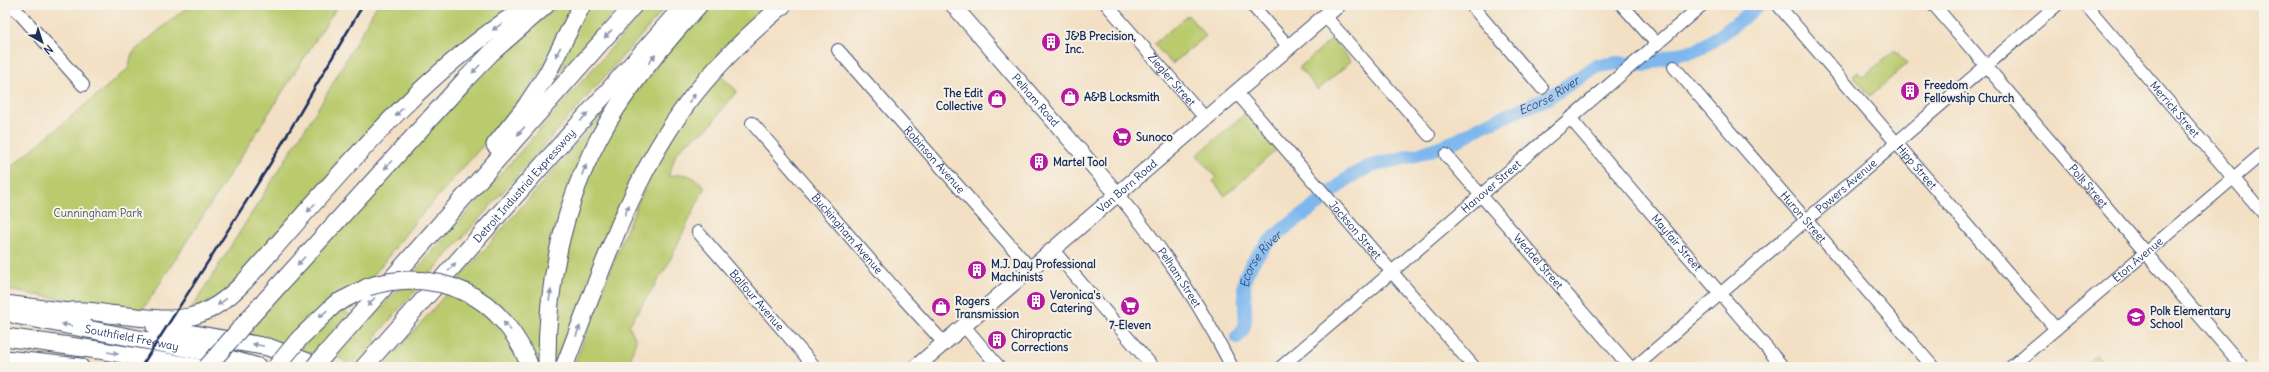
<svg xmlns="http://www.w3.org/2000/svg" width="2269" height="372" font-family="Delius,sans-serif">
  <rect width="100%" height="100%" fill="#f7f3e8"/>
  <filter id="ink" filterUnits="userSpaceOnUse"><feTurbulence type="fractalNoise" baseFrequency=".025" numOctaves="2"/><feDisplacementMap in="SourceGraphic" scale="8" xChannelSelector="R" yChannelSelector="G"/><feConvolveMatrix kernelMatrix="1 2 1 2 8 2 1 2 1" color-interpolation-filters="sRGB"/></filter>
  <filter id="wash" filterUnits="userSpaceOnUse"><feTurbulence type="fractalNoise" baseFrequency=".012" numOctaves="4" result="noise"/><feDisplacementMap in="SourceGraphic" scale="16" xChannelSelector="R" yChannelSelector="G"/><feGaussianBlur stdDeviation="0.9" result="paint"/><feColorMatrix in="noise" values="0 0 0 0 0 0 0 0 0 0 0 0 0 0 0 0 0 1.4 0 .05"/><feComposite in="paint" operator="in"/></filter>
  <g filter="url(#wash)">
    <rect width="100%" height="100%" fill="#f3e0c4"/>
    <path fill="#baca6d" stroke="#6a7c66" d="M189,5H338L144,308L130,310L5,290V172L128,69L132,53Z
      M377,5H520L475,35L227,292L190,311L325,97Z
      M559,5H575L537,78L502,124L415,222L345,312L367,323L427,258L649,5H668L373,339L395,353L609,106L578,170L558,294L568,235L587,177L606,137L644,81L708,5H775L677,107L557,367H351L339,357L304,352L245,334L490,63Z
      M586,5H620L549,83Z
      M1188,15L1206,36L1172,64L1154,44Z
      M1332,39L1351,61L1318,90L1299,68Z
      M1895,50L1907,64L1870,96L1853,76L1858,72L1863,77Z
      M720,75L737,91L708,128L688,141L676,154L668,177C685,171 692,175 705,187L667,266L629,325L636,340L628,367H573C607,283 634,193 685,117C695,103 708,89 720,75Z
      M1246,113L1276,150L1225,196L1213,181L1216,178L1197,155Z
      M2096,354L2108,367H2081Z"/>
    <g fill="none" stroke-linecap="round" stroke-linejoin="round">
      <g stroke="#7db7ee" stroke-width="14">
        <path id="s1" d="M1333,191L1348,178L1370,166L1420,154L1458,140L1484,125L1546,99L1597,66L1618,63L1645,65L1677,54L1696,51L1721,35L1760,5"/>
        <path id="s2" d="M1237,337C1254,323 1238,291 1247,273C1261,241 1293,222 1321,202"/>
      </g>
    </g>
  </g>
  <g filter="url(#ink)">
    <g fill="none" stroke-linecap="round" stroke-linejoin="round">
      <defs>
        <g id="minor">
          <path d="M10,5L21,15L83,85"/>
          <path id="s3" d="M1107,5L1206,119"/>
          <path d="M1252,5L1289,47"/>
          <path d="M1471,5L1542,88"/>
          <path d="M1622,5L1657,44"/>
          <path id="s4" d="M1778,5L2056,329"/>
          <path id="s5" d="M1934,5L2243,367"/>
          <path id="s6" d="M2086,5L2264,214"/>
          <path d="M1325,16L1429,135"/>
          <path id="s7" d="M838,50L1031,269"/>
          <path id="s8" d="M1674,67L1933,367"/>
          <path id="s9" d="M1237,93L1474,367"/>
          <path id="s10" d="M1570,118L1783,367"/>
          <path id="s11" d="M752,123L902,297L944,343"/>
          <path id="s12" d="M1446,155L1630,367"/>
          <path id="s13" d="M1118,195C1163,248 1200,304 1232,367"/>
          <path id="s14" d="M698,232L815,367"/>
          <path d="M1053,250L1153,367"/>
          <path d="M964,326L999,367"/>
          <path id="s15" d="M1281,367L1702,5"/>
          <path id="s16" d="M1635,367L2057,5"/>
          <path id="s17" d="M2011,367L2264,152"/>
        </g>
        <g id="major">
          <path id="s18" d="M953,5L1118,195"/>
          <path id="s19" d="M916,367L1338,5"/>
        </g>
        <g id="highway">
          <path d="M495,145L526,106L547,74L582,5"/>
          <path d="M465,292C495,305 519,336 530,367"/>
          <path d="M5,304L84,314"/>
          <path d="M72,311C85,310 97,312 109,314C170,320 199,330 245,281C333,183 416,76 529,5"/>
          <path id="s20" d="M15,315L201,351L258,367"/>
          <path d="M252,315L464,81L491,53L546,5"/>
          <path d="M155,327L268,347L321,367"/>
          <path d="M5,337L98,350L196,367"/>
          <path d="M300,338L335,304L368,287"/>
          <path d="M327,352L634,5"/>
          <path d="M5,359L80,367"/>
          <path id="s21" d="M364,367L684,5"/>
          <path d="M547,367C546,278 566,188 614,112C638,74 668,39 699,5"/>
          <path d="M564,367C597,283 627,189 679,115C708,73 744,38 783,5"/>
        </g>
      </defs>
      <use href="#minor" stroke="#3b4a6d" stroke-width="14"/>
      <use href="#major" stroke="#3b4a6d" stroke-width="17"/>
      <use href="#highway" stroke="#3b4a6d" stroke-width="19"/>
      <use href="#minor" stroke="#fff" stroke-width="12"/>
      <use href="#major" stroke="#fff" stroke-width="15"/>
      <use href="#highway" stroke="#fff" stroke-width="17"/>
      <path stroke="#1b2f5e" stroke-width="2.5" d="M141,367L270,164L363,5"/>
      <defs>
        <path id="highway-bridge" d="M368,287C402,276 433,278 465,292
          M207,367L252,315
          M276,367L300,338
          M314,367L327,352"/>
      </defs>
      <use href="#highway-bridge" stroke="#3b4a6d" stroke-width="19" stroke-linecap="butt"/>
      <use href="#highway-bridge" stroke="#fff" stroke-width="17"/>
    </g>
    <defs><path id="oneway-solid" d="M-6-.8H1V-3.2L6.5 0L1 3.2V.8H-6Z"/></defs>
    <g fill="#8d97ae">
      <use href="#oneway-solid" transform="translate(497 27) rotate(145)"/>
      <use href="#oneway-solid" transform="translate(608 34) rotate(132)"/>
      <use href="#oneway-solid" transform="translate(558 52) rotate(117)"/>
      <use href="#oneway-solid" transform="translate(652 59) rotate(-52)"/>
      <use href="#oneway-solid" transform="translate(476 69) rotate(134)"/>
      <use href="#oneway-solid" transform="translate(692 98) rotate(-53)"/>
      <use href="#oneway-solid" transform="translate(399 112) rotate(134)"/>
      <use href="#oneway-solid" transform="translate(584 117) rotate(-49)"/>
      <use href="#oneway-solid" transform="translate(521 131) rotate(131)"/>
      <use href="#oneway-solid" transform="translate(388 165) rotate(132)"/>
      <use href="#oneway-solid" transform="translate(584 170) rotate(-66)"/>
      <use href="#oneway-solid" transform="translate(311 208) rotate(132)"/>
      <use href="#oneway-solid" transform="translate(627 210) rotate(-68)"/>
      <use href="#oneway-solid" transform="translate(301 261) rotate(132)"/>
      <use href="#oneway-solid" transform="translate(452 267) rotate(-49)"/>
      <use href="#oneway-solid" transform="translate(550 295) rotate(-82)"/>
      <use href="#oneway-solid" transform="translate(222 302) rotate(144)"/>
      <use href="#oneway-solid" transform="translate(371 302) rotate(131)"/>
      <use href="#oneway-solid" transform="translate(323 314) rotate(138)"/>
      <use href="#oneway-solid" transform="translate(67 325) rotate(-169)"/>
      <use href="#oneway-solid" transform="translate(507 326) rotate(-132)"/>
      <use href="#oneway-solid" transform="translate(578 331) rotate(-69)"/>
      <use href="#oneway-solid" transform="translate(258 345) rotate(-168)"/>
      <use href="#oneway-solid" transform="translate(113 353) rotate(10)"/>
    </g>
  </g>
  <defs>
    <symbol id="building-disc" viewBox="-11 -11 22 22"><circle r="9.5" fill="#b5179e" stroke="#f7f3e8"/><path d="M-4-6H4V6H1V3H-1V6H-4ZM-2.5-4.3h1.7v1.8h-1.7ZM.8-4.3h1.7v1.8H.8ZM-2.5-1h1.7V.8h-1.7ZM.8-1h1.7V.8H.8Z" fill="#fff"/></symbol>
    <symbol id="shop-disc" viewBox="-11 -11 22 22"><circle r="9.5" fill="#b5179e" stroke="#f7f3e8"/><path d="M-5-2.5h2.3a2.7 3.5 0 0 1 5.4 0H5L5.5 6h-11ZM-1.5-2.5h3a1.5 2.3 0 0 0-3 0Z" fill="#fff"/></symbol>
    <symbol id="supermarket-disc" viewBox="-11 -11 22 22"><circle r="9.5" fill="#b5179e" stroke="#f7f3e8"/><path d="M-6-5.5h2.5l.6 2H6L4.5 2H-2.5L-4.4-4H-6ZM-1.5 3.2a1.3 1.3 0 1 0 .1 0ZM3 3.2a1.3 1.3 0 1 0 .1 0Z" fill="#fff"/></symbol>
    <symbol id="school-disc" viewBox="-11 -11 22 22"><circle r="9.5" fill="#b5179e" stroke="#f7f3e8"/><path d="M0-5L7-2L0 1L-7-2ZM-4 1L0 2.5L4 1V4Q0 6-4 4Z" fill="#fff"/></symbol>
  </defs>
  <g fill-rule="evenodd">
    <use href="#building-disc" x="1040" y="31" width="22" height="22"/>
    <use href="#building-disc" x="1899" y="80" width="22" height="22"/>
    <use href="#shop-disc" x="1059" y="86" width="22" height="22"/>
    <use href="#shop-disc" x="986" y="88" width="22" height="22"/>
    <use href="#supermarket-disc" x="1111" y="126" width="22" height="22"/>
    <use href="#building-disc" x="1028" y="151" width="22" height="22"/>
    <use href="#building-disc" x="966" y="259" width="22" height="22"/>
    <use href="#building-disc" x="1025" y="290" width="22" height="22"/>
    <use href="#supermarket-disc" x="1119" y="295" width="22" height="22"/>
    <use href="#shop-disc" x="930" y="296" width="22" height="22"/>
    <use href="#school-disc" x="2125" y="306" width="22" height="22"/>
    <use href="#building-disc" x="986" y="329" width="22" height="22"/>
  </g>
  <g text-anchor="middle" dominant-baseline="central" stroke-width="4" stroke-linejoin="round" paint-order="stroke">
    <g font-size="11" font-weight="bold" fill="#1b2f5e" stroke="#f7f3e8" text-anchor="start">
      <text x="1065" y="36">J&amp;B Precision,<tspan x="1065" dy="13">Inc.</tspan></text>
      <text x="1924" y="85">Freedom<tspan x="1924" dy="13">Fellowship Church</tspan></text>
      <text x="983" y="93" text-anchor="end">The Edit<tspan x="983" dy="13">Collective</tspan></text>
      <text x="1084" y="97">A&amp;B Locksmith</text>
      <text x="1136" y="137">Sunoco</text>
      <text x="1053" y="162">Martel Tool</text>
      <text x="991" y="264">M.J. Day Professional<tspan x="991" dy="13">Machinists</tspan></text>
      <text x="1050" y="295">Veronica's<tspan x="1050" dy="13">Catering</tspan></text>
      <text x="955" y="301">Rogers<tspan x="955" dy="13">Transmission</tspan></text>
      <text x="2150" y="311">Polk Elementary<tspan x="2150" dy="13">School</tspan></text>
      <text x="1130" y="325" text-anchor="middle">7-Eleven</text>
      <text x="1011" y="334">Chiropractic<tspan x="1011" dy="13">Corrections</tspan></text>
    </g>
    <g font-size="11" fill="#1b2f5e" stroke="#f7f3e8">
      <text stroke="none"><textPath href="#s3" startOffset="99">Ziegler Street</textPath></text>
      <text stroke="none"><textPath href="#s18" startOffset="126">Pelham Road</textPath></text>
      <text stroke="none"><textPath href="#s6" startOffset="137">Merrick Street</textPath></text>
      <text stroke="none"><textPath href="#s7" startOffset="146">Robinson Avenue</textPath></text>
      <text stroke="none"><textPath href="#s4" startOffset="213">Hipp Street</textPath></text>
      <text stroke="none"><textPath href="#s21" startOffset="242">Detroit Industrial Expressway</textPath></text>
      <text stroke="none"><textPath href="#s15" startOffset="277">Hanover Street</textPath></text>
      <text stroke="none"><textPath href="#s16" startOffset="278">Powers Avenue</textPath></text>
      <text stroke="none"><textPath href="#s5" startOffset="238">Polk Street</textPath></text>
      <text stroke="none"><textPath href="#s19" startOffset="278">Van Born Road</textPath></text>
      <text stroke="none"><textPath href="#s8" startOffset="198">Huron Street</textPath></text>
      <text stroke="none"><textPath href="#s9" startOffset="181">Jackson Street</textPath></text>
      <text stroke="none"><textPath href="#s11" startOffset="146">Buckingham Avenue</textPath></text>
      <text stroke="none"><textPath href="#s10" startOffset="164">Mayfair Street</textPath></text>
      <text stroke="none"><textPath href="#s17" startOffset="166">Eton Avenue</textPath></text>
      <text stroke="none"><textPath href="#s12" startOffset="141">Weddel Street</textPath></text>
      <text stroke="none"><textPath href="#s13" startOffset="103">Pelham Street</textPath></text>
      <text stroke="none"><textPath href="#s14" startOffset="90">Balfour Avenue</textPath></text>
      <text stroke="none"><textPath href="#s20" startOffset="119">Southfield Freeway</textPath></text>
    </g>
    <g font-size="11" fill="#435662" stroke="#f7f3e8">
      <text x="98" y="213">Cunningham Park</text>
    </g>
    <g font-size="12" font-style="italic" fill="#345182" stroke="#f7f3e8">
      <text stroke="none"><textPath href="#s1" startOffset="238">Ecorse River</textPath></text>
      <text stroke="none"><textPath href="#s2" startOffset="85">Ecorse River</textPath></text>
    </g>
  </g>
  <rect width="2269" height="372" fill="none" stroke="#f7f3e8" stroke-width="20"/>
  <g transform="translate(42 42) rotate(141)" stroke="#f7f3e8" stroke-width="3" paint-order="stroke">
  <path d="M0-3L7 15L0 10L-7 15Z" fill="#1b2f5e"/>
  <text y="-6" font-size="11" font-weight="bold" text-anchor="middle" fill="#1b2f5e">N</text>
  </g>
</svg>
